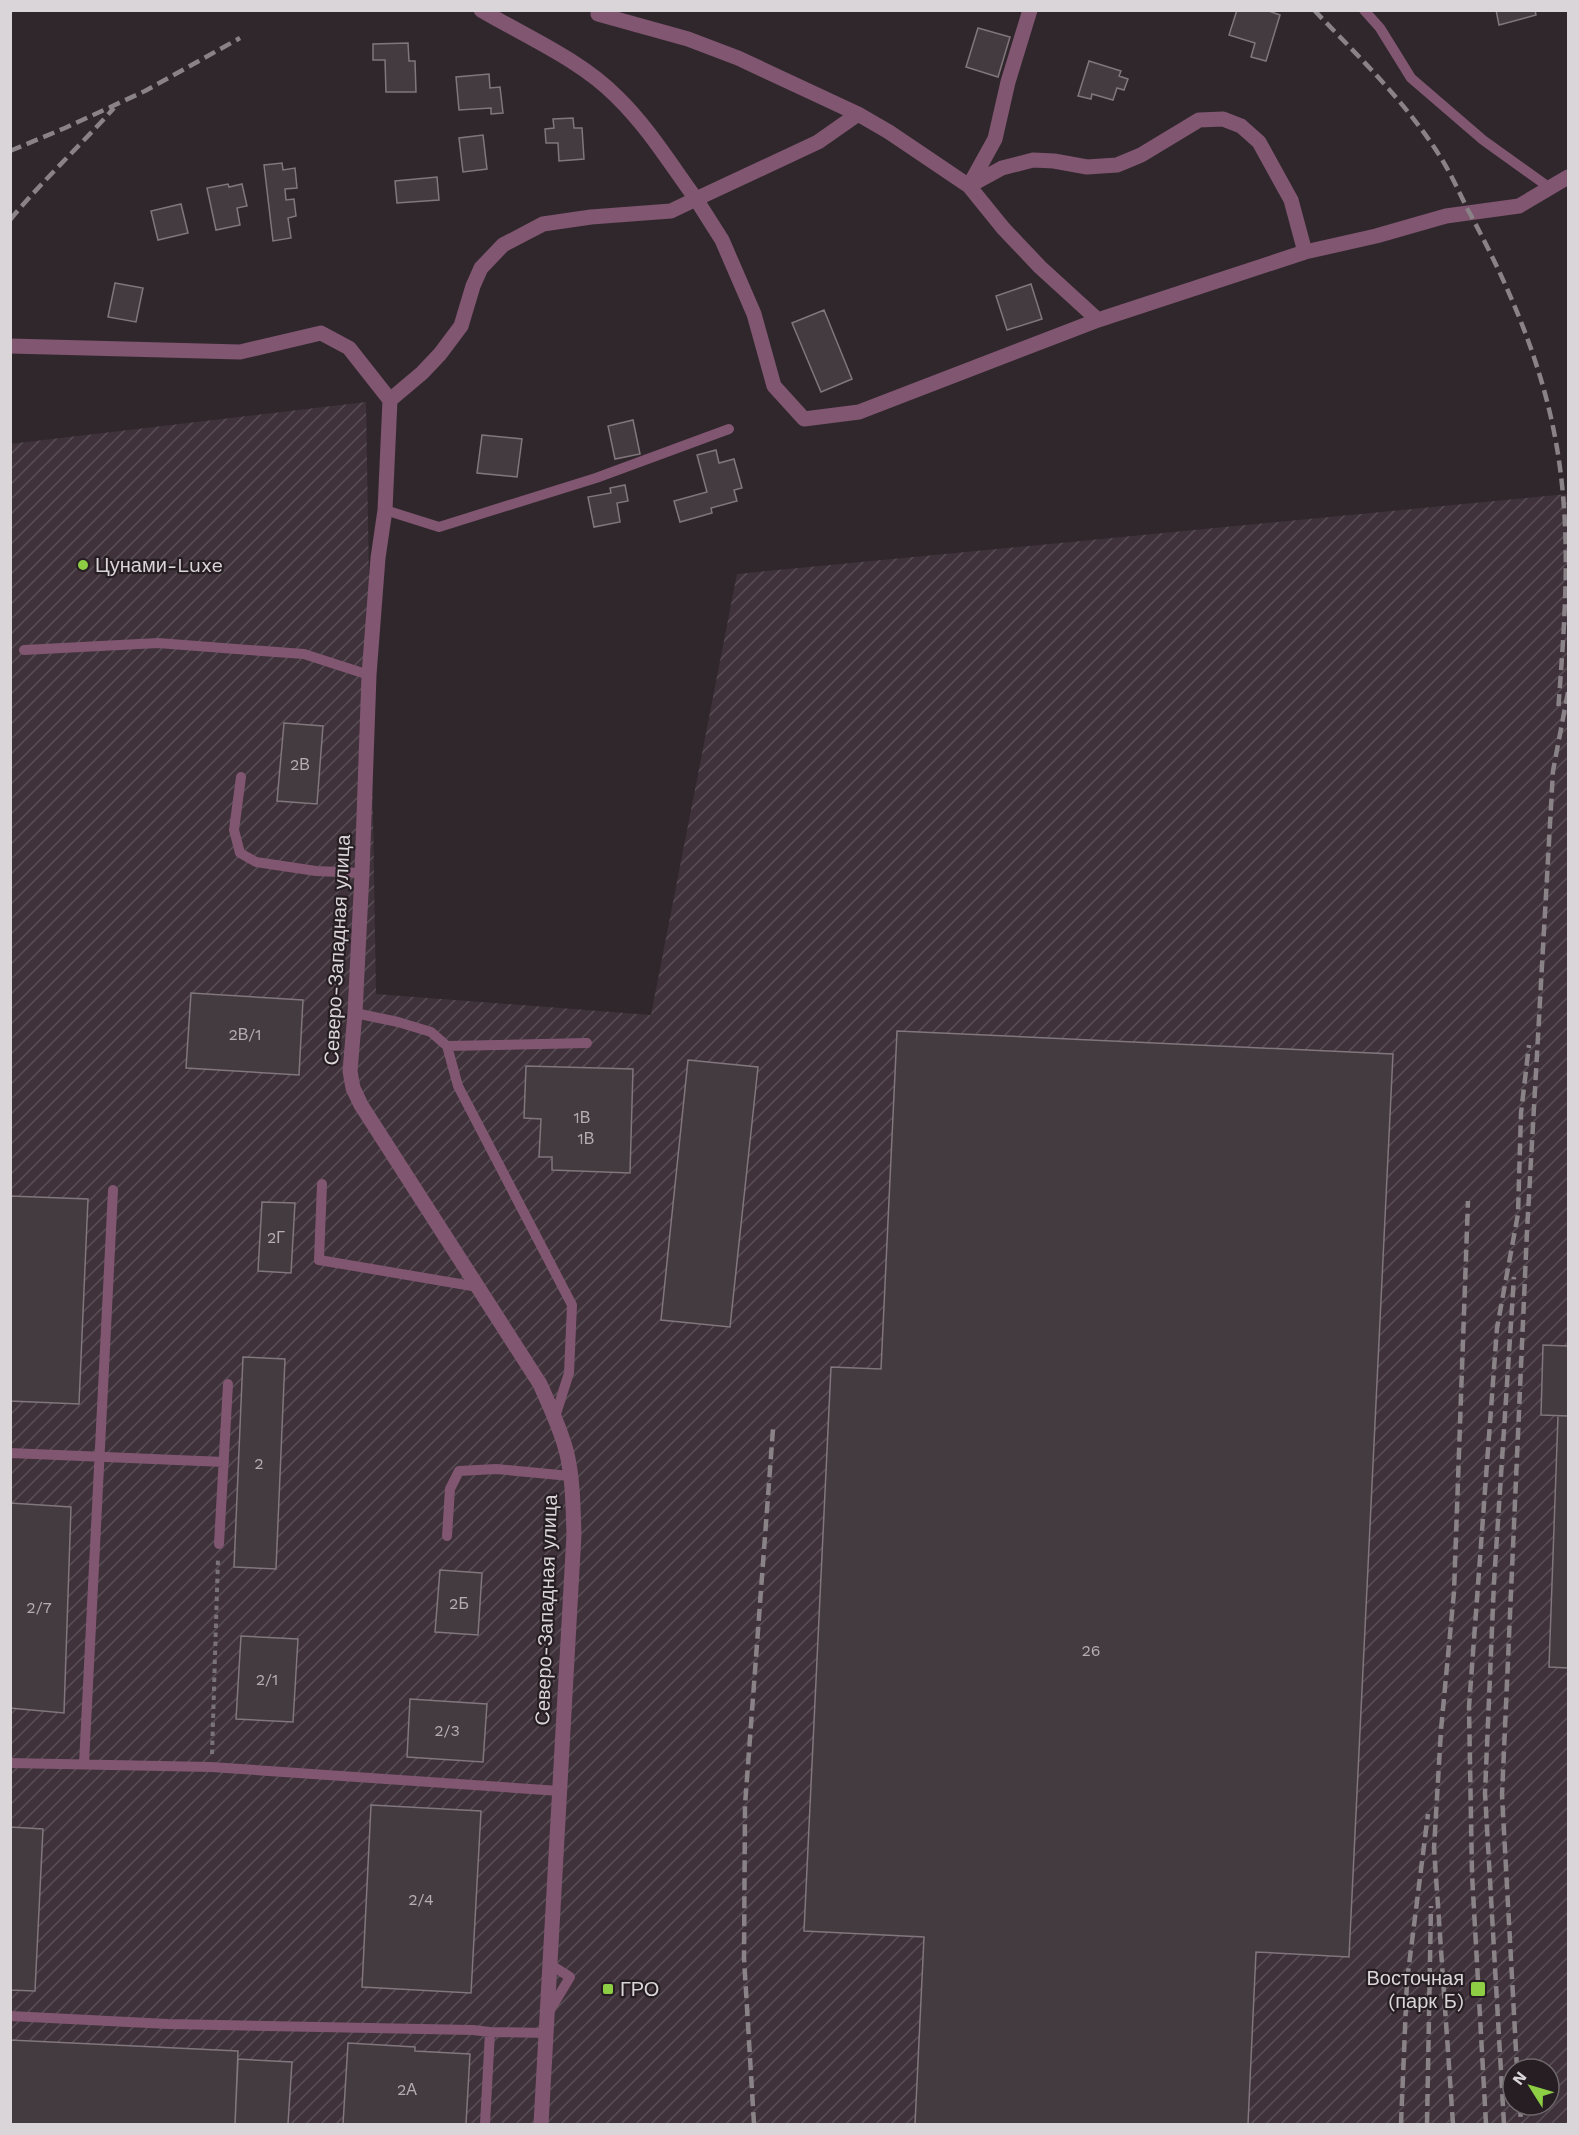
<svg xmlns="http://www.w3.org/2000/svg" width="1579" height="2135" font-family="'Work Sans',sans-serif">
  <defs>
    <pattern id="industrial-furrows" width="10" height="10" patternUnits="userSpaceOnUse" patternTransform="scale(1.5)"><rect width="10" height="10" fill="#3f323a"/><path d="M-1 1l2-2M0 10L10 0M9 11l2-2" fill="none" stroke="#5a4f56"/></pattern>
  </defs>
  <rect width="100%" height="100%" fill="#30272c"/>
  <path fill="url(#industrial-furrows)" fill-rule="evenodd" d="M366,402L376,994L651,1015L737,574L1568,494V2124H11L10,444ZM1513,2069H1549V2105H1513Z"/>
  <path fill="#443b41" stroke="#80767c" stroke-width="1.5" d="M1237,10H1266L1280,15L1266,61L1251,57L1255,43L1229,35Z
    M1496,10H1535L1536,15L1499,25Z
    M978,28L1010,37L998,77L966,67Z
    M408,43L409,61H415L416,92H386L385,60H373V44Z
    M1089,61L1121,71L1119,76L1128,79L1124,90L1117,88L1113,100L1092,94L1091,99L1078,96Z
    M489,74L490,88L500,87L503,113L491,114V108L459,110L456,77Z
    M573,118L574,128H582L584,159L559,161L558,143H546L545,129L554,128L553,119Z
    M483,135L487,169L463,172L459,138Z
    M282,163L283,170L295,168L297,188L285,189L286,200L294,199L296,216L288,218L291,238L273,241L264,165Z
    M437,177L439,200L397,203L395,181Z
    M228,184L229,187L242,184L247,206L237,208L240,225L216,230L207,188Z
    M181,204L188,233L158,240L151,211Z
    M115,283L143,288L136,322L108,317Z
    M1031,284L1042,319L1007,330L996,296Z
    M824,310L852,379L821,392L792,323Z
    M633,420L640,454L615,459L608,426Z
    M482,435L522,439L517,477L477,473Z
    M716,450L719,463L734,459L742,488L734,490L737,501L711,508L712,513L680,522L674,501L707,492L697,455Z
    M625,485L628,501L617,503L620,522L594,527L588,497L611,493L610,488Z
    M284,723L323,726L317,804L277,801Z
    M191,993L303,1000L299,1075L186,1068Z
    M897,1031L1393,1054L1349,1957L1256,1952L1248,2124H915L924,1937L804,1931L831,1367L881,1369Z
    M688,1060L758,1067L730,1327L661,1320Z
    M526,1066L633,1069L630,1173L552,1170V1157H539L541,1119L524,1118Z
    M10,1196L88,1199L79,1404L10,1401Z
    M262,1202L295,1203L291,1273L258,1271Z
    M1543,1345L1568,1346V1416L1541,1415Z
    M243,1357L285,1359L276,1569L234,1567Z
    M1558,1416H1568V1668L1549,1667Z
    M10,1503L71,1507L64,1713L10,1708Z
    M440,1570L482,1573L478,1635L435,1632Z
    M241,1636L298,1639L293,1722L236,1719Z
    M410,1699L487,1704L483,1762L407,1757Z
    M371,1805L481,1811L471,1993L362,1987Z
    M10,1827L43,1829L35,1991L10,1990Z
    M10,2040L238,2051L235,2124H10Z
    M348,2043L415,2047V2051L470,2054L466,2124H343Z
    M238,2059L292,2062L288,2124H235Z"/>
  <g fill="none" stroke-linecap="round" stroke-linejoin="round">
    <path stroke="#797276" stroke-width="4" stroke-dasharray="4.5 4.5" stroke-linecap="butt" d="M212,1754L218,1558"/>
    <path stroke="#805671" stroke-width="10" d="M1364,10L1380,28L1411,78L1483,140L1550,188
      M385,510L439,527L596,478L729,429
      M24,650L158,643L249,650L304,654L369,675
      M241,777L234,830L240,853L256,862L316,871L362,873
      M355,1013L398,1022L431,1032L447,1046L458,1086L572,1305L569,1373L555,1417
      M447,1046L587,1043
      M322,1184L319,1260L478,1287
      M10,1453L224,1462
      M447,1536L450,1489L459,1471L496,1469L570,1476
      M219,1544L228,1384
      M10,1763L211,1767L560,1791
      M84,1764L113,1190
      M549,2012L570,1977L551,1965
      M10,2016L168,2024L473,2030L490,2032L546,2033
      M485,2124L490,2032"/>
    <path stroke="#805671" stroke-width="15" d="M481,10C525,36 581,60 617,97C648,127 671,165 696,199L818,142L858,114
      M598,14L688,39L738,58L858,114L889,132L969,186L1003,228L1040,267L1098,320
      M969,186L1002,168L1033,160L1054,161L1087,167L1117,165L1141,155L1199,120L1223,119L1241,126L1259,142L1291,200L1305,252
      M969,186L995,139L1008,82L1030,10
      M10,346L240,352L321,333L349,348L390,400
      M541,2124L574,1534C573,1507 573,1480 567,1454C561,1429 550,1407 540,1384L361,1105L353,1088L350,1071L355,1013L362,873L369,675L378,558L385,510L390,400L422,373L440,354L461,326L473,286L481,268L503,245L543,224L591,217L671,211L696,199L722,240L754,314L774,386L804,419L859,412L1098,320L1305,252L1376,236L1446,216L1519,206L1568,177"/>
    <path stroke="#898286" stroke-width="4.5" stroke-dasharray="12 6" stroke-linecap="butt" d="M1314,10C1358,56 1407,103 1441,158C1451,174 1459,192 1468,210C1512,291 1548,376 1560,468C1571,549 1564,631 1558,712
      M10,11L12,10
      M10,151L65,128L145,91L240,38
      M10,220C42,181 80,146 114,108
      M1517,2069L1502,1795L1527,1231L1553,771L1568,692
      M1520,2105L1521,2124
      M754,2124L744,1958L745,1805L773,1429
      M1401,2124L1407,1981L1428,1814
      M1427,2124L1431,1906
      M1453,2124L1434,1848L1441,1730L1454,1592L1468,1201
      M1486,2124L1472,1874L1469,1707L1497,1328L1518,1214L1521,1113L1529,1045
      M1504,2124L1485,1793L1494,1582L1514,1277"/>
  </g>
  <g fill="#8dce44" stroke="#261e23" stroke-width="2">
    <circle cx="83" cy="565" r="6"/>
    <rect x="602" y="1983" width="12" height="12" rx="3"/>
    <rect x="1470" y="1981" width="16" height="16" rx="3"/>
  </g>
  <g text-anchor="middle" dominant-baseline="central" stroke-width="4.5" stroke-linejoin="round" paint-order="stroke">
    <g font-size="16" fill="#b4aeb2">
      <text x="300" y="764">2В</text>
      <text x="245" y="1034">2В/1</text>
      <text x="582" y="1117">1В</text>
      <text x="586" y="1138">1В</text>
      <text x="276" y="1237">2Г</text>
      <text x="259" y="1463">2</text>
      <text x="459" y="1603">2Б</text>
      <text x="39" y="1607">2/7</text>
      <text x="1091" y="1650">26</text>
      <text x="267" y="1679">2/1</text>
      <text x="447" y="1730">2/3</text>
      <text x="421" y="1899">2/4</text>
      <text x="407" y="2089">2А</text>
    </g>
    <g font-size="20" fill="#dad5d8" stroke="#261e23" text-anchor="start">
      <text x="95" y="565">Цунами-Luxe</text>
      <text x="1464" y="1978" text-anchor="end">Восточная<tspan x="1464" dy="23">(парк Б)</tspan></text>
      <text x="620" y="1989">ГРО</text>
    </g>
    <g font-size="20" fill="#dad5d8" stroke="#261e23">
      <text transform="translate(337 950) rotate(-87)">Северо-Западная улица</text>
      <text transform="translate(546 1610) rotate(-88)">Северо-Западная улица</text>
    </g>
  </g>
  <rect width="1579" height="2135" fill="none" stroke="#dad5d8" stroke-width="24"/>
  <g transform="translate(1531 2087) rotate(307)"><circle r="28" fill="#261e23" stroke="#6e676b" stroke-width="1.5"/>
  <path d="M0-4.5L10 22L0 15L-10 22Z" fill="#8dce44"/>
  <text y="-9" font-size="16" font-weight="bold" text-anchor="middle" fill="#dad5d8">N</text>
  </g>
</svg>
